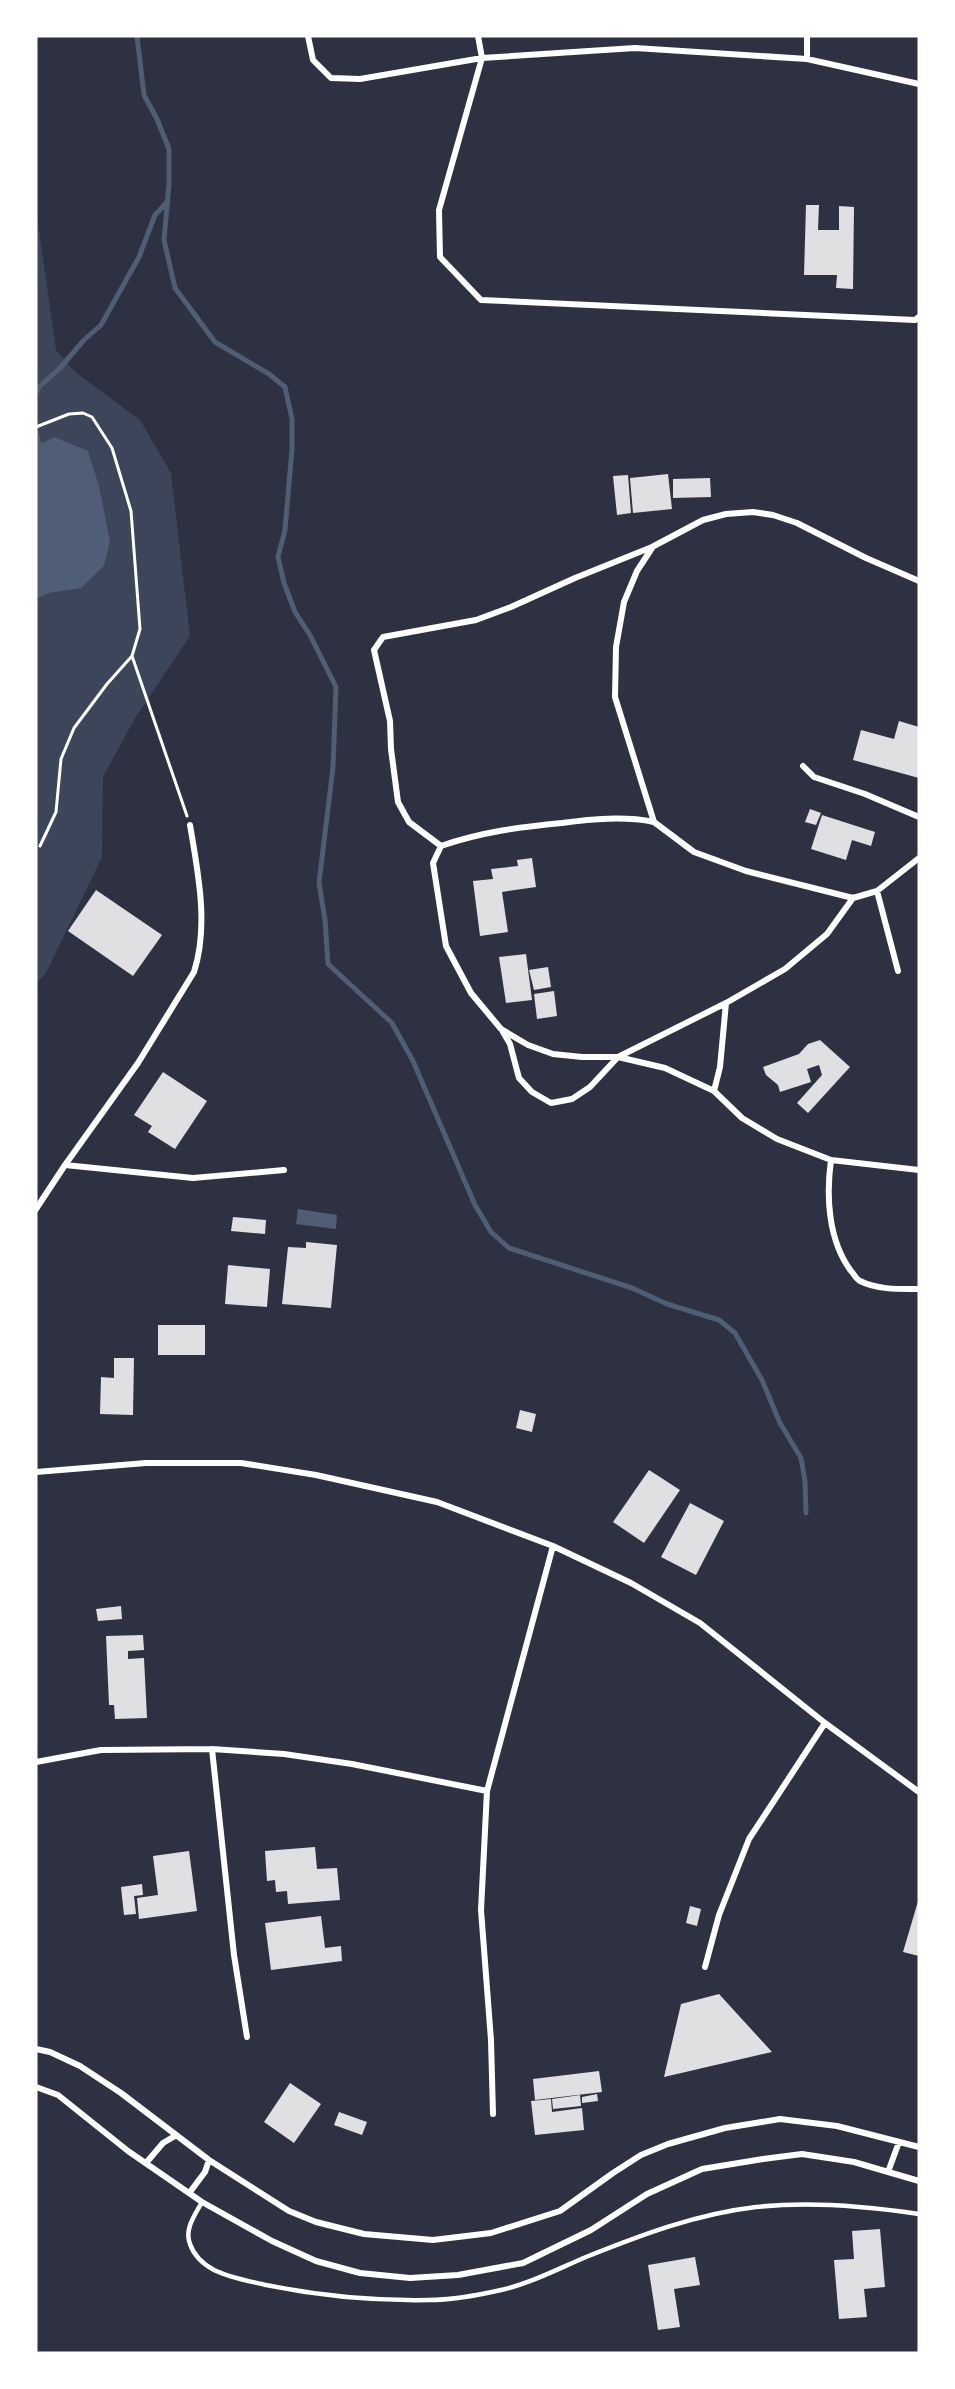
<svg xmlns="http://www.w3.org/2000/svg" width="955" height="2389" font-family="Overpass,sans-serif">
  <rect width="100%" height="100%" fill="#2d3142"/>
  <path fill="#3c4559" d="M36,209L56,350L75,372L140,420L171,473L190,636L135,718L103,777L102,857L46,973L36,984Z"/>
  <path fill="#4f5d75" d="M54,437L88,451L99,486L110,541L104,566L81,588L49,593L36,599V446Z
    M298,1209L337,1215L336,1229L296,1224Z"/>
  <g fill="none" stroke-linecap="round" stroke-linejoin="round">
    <path stroke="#4f5d75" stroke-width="5" d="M137,36L144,95L157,119L169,149V184L164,240L175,288L215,342L269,374L285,387L292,419V449L285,530L278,557L284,583L295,612L310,635L336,687L333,767L319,883L325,920L328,964L392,1023L413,1061L475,1205L491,1232L509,1248L632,1288L667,1304L719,1320L735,1333L762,1380L780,1423L801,1458L805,1481L806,1513
      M36,393L39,387L60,368L84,340L101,325L139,257L155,215L168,201
      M36,432L39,445"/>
  </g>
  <path fill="#e0e0e3" d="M806,205H819L818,230H839V206L854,207L853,289L836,288L837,275H804Z
    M668,474L672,509L633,513L630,478Z
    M628,475L631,513L617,515L613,476Z
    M710,478L711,497L673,498V479Z
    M899,721L919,727V778L853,760L861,730L894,739Z
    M810,809L821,813L816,825L805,822Z
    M822,815L875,832L871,846L852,840L846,860L811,849Z
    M532,858L536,887L502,892L508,932L480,936L473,881L493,879L491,869L518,866L517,860Z
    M96,890L162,935L133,976L68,931Z
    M526,954L532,1000L506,1003L499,957Z
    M548,967L551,987L534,990L529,970Z
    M554,991L557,1016L537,1019L534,994Z
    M820,1040L850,1067L808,1113L797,1103L822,1075L819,1065L807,1069L811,1082L780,1092L778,1085L766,1075L763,1067L799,1054L808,1044Z
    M163,1072L207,1101L175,1149L148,1132L152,1126L134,1115Z
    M233,1217L266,1220L265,1234L231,1231Z
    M306,1242L337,1245L331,1308L282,1304L288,1247L306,1248Z
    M228,1265L270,1269L267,1307L225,1304Z
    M158,1325H205V1355H158Z
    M114,1358H134L133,1415L100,1414L101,1377L114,1378Z
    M520,1410L536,1414L532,1432L516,1428Z
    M649,1470L680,1490L644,1543L613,1522Z
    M690,1503L724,1521L696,1575L661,1557Z
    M121,1606L122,1619L98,1621L96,1609Z
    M143,1635L144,1650L128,1651V1659L144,1658L147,1718L115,1719L114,1705H109L106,1636Z
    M315,1847L317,1869L337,1868L340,1900L288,1904L287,1891L276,1892L275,1880L267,1881L265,1851Z
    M189,1851L197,1911L139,1919L137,1898L158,1895L153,1856Z
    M142,1884L143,1895L134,1896L136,1914L124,1915L121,1887Z
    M919,1898V1956L903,1952Z
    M690,1906L701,1909L697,1926L686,1923Z
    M321,1916L325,1948L341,1946L342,1961L271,1970L265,1923Z
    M719,1994L772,2052L664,2077L681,2004Z
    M599,2071L602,2092L535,2100L533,2079Z
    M290,2083L321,2104L294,2143L264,2122Z
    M597,2094L598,2101L582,2103V2097Z
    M580,2095L581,2106L553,2109L552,2099Z
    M551,2099L552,2112L582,2108L584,2130L535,2135L531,2101Z
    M339,2112L367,2122L362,2135L334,2125Z
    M880,2229L885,2287L864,2289L867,2317L839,2319L834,2260L854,2259L852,2231Z
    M695,2257L700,2285L674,2289L680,2327L658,2330L648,2265Z"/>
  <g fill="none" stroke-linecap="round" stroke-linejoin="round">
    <path stroke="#fff" stroke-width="3" d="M36,427L69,414L83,413L92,417L112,448L131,511L140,629L132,656L107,684L74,728L61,759L56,812L40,846
      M132,656L187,816"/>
    <path stroke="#fff" stroke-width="4.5" d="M202,2202C195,2215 184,2229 190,2244C194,2256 203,2264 214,2270C230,2278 249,2281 266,2285C320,2296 375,2301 429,2300C452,2300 479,2295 501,2290C529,2284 560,2268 586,2257C641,2235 696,2214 756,2207C809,2201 866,2206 919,2214"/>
    <path stroke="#fff" stroke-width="6" d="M308,36L313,60L331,78L360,79L482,58L635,48L807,59L919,84
      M478,36L482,58L439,210L440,257L481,300L915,320L919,317
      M807,59V36
      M652,548L637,571L624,602L616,647L615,697L654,822L694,852L746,871L853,898L877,891L919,858
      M803,766L814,777L865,794L919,817
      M654,822C624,816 592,819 562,823C520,827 481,832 441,846L433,863L446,946L471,993L501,1029L528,1045L553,1054L582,1057H618L665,1068L714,1091L742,1118L777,1139L831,1160L919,1170
      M441,846L409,822L398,802L391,749L390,721L374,650L383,637L476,620L511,607L575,578L652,547L703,520L726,514L753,512L773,515L797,523L866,558L919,581
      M877,891L898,971
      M503,1032L510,1044L519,1078L532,1092L551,1103L572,1099L590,1087L618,1057L726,1003L785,969L827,934L853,898
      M714,1091L720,1067L726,1003
      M831,1160C826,1196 828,1240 851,1271C854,1274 856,1279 860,1281C878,1290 900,1289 919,1289
      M65,1165L193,1178L284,1170
      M36,1209L65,1165L138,1063L194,972C209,926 198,872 190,825
      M36,1472L146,1463H241L316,1475L437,1502L553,1546L631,1583L700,1623L825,1723L919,1792
      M212,1749L234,1955L247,2037
      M36,1762L101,1750L212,1749L284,1754L352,1764L487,1791
      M705,1967L719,1915L749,1839L825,1723
      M36,2049L50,2052L80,2066L121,2093L209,2160L289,2211L316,2222L364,2234L433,2240L491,2233L560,2211L613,2173L641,2155L668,2144L725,2128L780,2119L837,2126L919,2147
      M36,2087L58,2095L128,2151L202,2202L272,2241L316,2261L360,2273L410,2278L458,2275L523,2263L591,2230L647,2194L702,2169L763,2159L802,2154L854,2162L919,2181
      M493,2114L491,2040L481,1910L487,1791L553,1546
      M146,2163L163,2143L175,2136
      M888,2172L899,2142
      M190,2192L205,2172L209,2160"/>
  </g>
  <rect width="955" height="2389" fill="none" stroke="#ffffff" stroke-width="75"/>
</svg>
